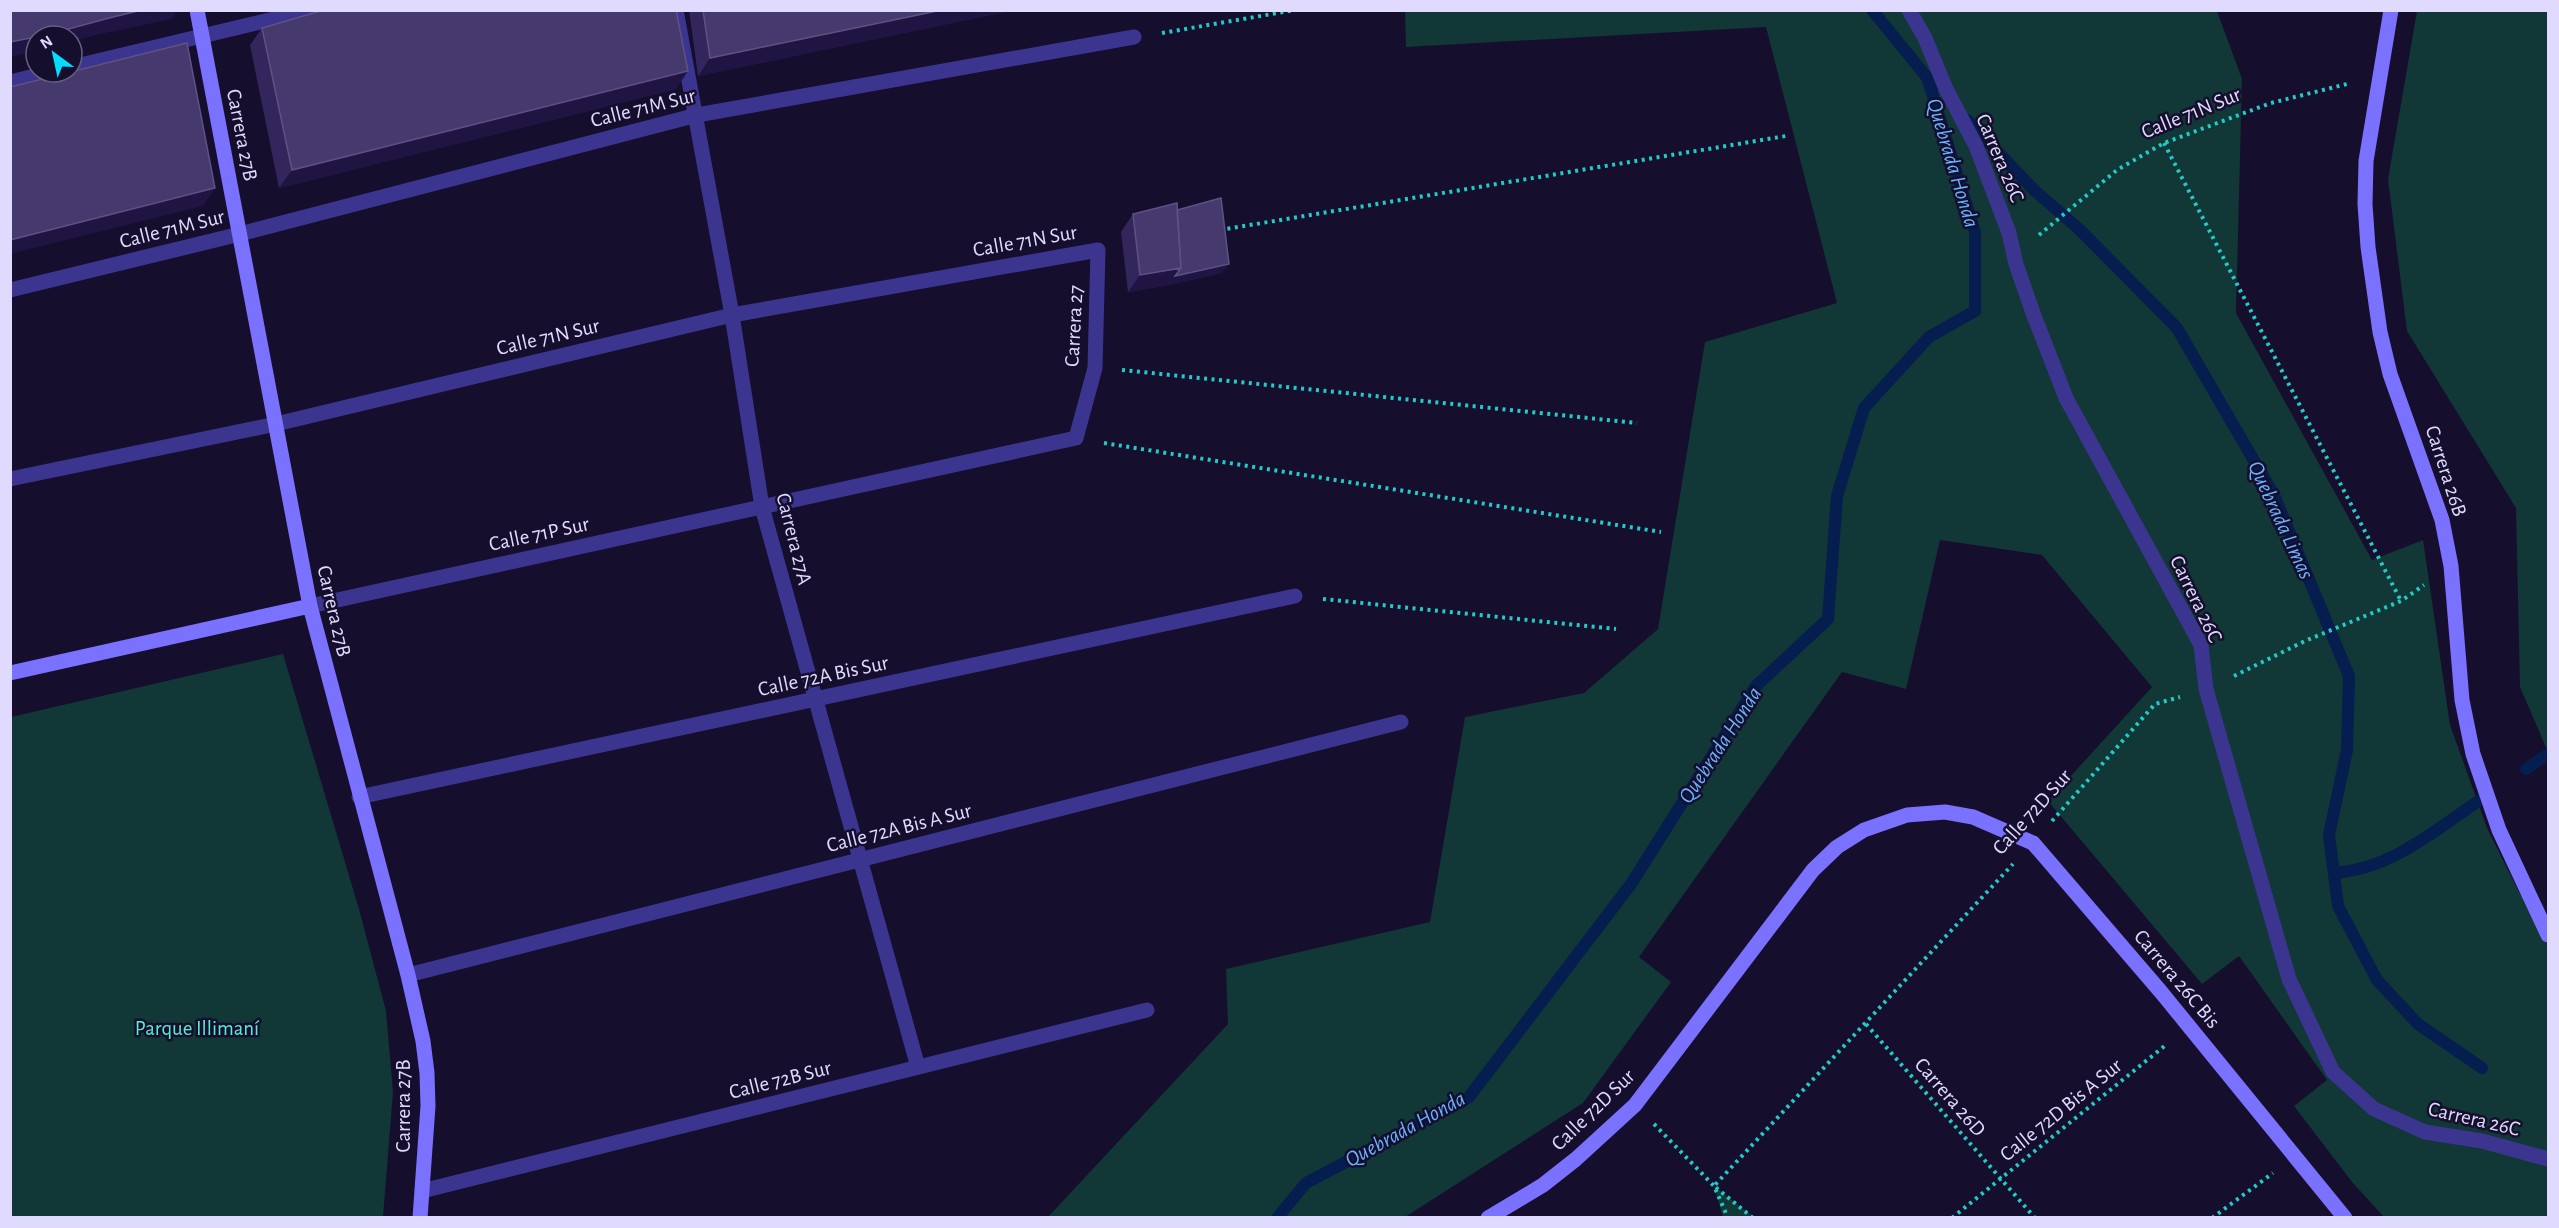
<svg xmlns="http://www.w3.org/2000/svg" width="2559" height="1228" font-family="'Alegreya Sans',sans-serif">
  <rect width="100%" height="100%" fill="#150e2d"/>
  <path fill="#113737" d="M1405,11H2217L2242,79L2236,313L2372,560L2423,540L2450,725L2487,828L2519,892L2548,929V1217H2384L2352,1182L2294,1106L2327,1080L2239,956L2202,984L2048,801L2152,687L2042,555L1940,540L1906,689L1842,672L1639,957L1671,982L1583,1103L1405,1217L1047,1218L1228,1024L1226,969L1430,922L1465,717L1584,693L1658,629L1705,342L1837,303L1766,27L1406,47Z
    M2417,11H2548V752L2520,687L2516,508L2407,331L2388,179Z
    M283,654L359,909L386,1011L393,1092L383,1217H11V717Z
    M1714,1186L1754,1217H1723Z"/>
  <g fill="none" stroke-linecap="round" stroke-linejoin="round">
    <path stroke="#051d4f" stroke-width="12" d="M1872,10L1934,86
      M1967,120L2035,191L2080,230L2177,328L2274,495L2349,676L2347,750L2329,835L2338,906L2377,980L2418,1024L2482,1068
      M2526,769L2548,754
      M2334,873C2391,869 2434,831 2480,800
      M1277,1218L1306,1183L1469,1097L1631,884L1756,686L1828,619L1837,496L1864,408L1929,337L1975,311V232L1928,80"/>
    <path stroke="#23cac6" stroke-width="4" stroke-dasharray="3 4.5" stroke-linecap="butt" d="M1162,33L1295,10
      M2164,143L2401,601
      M1220,230L1786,136
      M2039,235L2117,170L2164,143L2271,103L2351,83
      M1122,370L1637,423
      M1104,443L1661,532
      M1323,599L1616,629
      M2234,676L2305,641L2401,601L2424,585
      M2052,821L2155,704L2180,697
      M1866,1024L2035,1218
      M1654,1124L1714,1186L1728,1218
      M1753,1218L1714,1186L2013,864
      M1952,1218L2167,1044
      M2212,1218L2273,1173"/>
    <path stroke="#3c3590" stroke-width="15" d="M676,10L732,315L762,507L918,1067
      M1909,10L1925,38L1946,89L1976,146L2009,233L2016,264L2033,313L2066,398L2201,645L2206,689L2289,979L2333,1072L2374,1109L2425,1132L2482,1141L2548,1159
      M72,67L311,10
      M10,82L51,72
      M10,290L240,234L697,115L1134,37
      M10,479L276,424L732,315L1098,250L1095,368L1076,438L310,606
      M359,797L1295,596
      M408,975L1401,722
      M422,1191L1147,1010"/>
    <path stroke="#7a71ff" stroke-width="15" d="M197,10L310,606L408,975L423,1041L427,1073L428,1106L420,1218
      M2391,10L2366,161L2365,204L2368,247L2380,332L2390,374L2442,520L2451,566L2462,700L2473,754L2499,830L2548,935
      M10,673L310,606
      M1488,1218L1543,1185L1576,1159L1635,1105L1813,870L1837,847L1864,830L1907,815L1945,812L1973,817L2033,843L2161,992L2345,1218"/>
  </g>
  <path fill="#33265c" d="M689,10H1014L698,76Z
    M262,28L676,89L279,188L250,45Z
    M1177,210L1222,273L1169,285L1128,292L1121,232L1133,214Z"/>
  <path fill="#1f1442" d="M142,10H178L172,19L96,35L72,42V36H43L109,18Z
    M942,10H1014L698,76L710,58Z
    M36,37V52L10,57V42Z
    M688,71L676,89L279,188L292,170Z
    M215,188L203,206L10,254V240Z
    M1229,264L1222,273L1169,285L1128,292L1140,275L1181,268Z"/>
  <path fill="#46396e" stroke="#5e5284" stroke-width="1.5" d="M10,10H142L109,18L43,36H36V37L10,42Z
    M324,10H676L688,71L292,170L262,28Z
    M703,10H942L710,58Z
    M187,43L215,188L10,240V87Z
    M1221,198L1229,264L1175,276L1181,268L1177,210Z
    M1177,203L1181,268L1140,275L1133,214Z"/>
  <g text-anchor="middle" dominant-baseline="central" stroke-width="5" stroke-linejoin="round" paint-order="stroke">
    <g font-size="21" fill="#e0daff" stroke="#150e2d">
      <text transform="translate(643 108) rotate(-14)">Calle 71M Sur</text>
      <text transform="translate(2191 113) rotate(-22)">Calle 71N Sur</text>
      <text transform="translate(242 135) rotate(79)">Carrera 27B</text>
      <text transform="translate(2000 158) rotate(67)">Carrera 26C</text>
      <text transform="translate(172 229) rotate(-14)">Calle 71M Sur</text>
      <text transform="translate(1025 241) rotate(-10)">Calle 71N Sur</text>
      <text transform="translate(1074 326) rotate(-87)">Carrera 27</text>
      <text transform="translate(548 337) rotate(-13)">Calle 71N Sur</text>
      <text transform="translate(2446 471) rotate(72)">Carrera 26B</text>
      <text transform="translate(539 534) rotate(-12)">Calle 71P Sur</text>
      <text transform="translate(794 539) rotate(76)">Carrera 27A</text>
      <text transform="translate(2196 599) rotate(64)">Carrera 26C</text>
      <text transform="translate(334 611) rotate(77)">Carrera 27B</text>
      <text transform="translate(823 676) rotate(-12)">Calle 72A Bis Sur</text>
      <text transform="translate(2032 812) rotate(-48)">Calle 72D Sur</text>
      <text transform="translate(899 828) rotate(-14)">Calle 72A Bis A Sur</text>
      <text transform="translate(2177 979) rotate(50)">Carrera 26C Bis</text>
      <text transform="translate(780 1080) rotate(-14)">Calle 72B Sur</text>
      <text transform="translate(1950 1097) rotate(49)">Carrera 26D</text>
      <text transform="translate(403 1106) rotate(-90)">Carrera 27B</text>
      <text transform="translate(1593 1110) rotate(-44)">Calle 72D Sur</text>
      <text transform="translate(2061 1110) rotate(-39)">Calle 72D Bis A Sur</text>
      <text transform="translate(2474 1119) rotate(13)">Carrera 26C</text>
    </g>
    <g font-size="21" fill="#58ecce" stroke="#150e2d">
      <text x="197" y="1028">Parque Illimaní</text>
    </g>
    <g font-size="22" font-style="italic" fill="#68b3ff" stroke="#150e2d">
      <text transform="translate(1953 163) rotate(73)">Quebrada Honda</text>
      <text transform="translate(2281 520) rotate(65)">Quebrada Limas</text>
      <text transform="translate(1720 745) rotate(-57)">Quebrada Honda</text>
      <text transform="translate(1405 1129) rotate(-29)">Quebrada Honda</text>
    </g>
  </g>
  <rect width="2559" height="1228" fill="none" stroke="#e0daff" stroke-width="24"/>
  <g transform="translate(54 54) rotate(327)"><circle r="28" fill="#150e2d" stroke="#666081" stroke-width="1.5"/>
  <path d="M0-4.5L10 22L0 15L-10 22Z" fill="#06dcff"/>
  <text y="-9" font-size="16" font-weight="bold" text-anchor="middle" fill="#e0daff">N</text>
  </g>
</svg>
